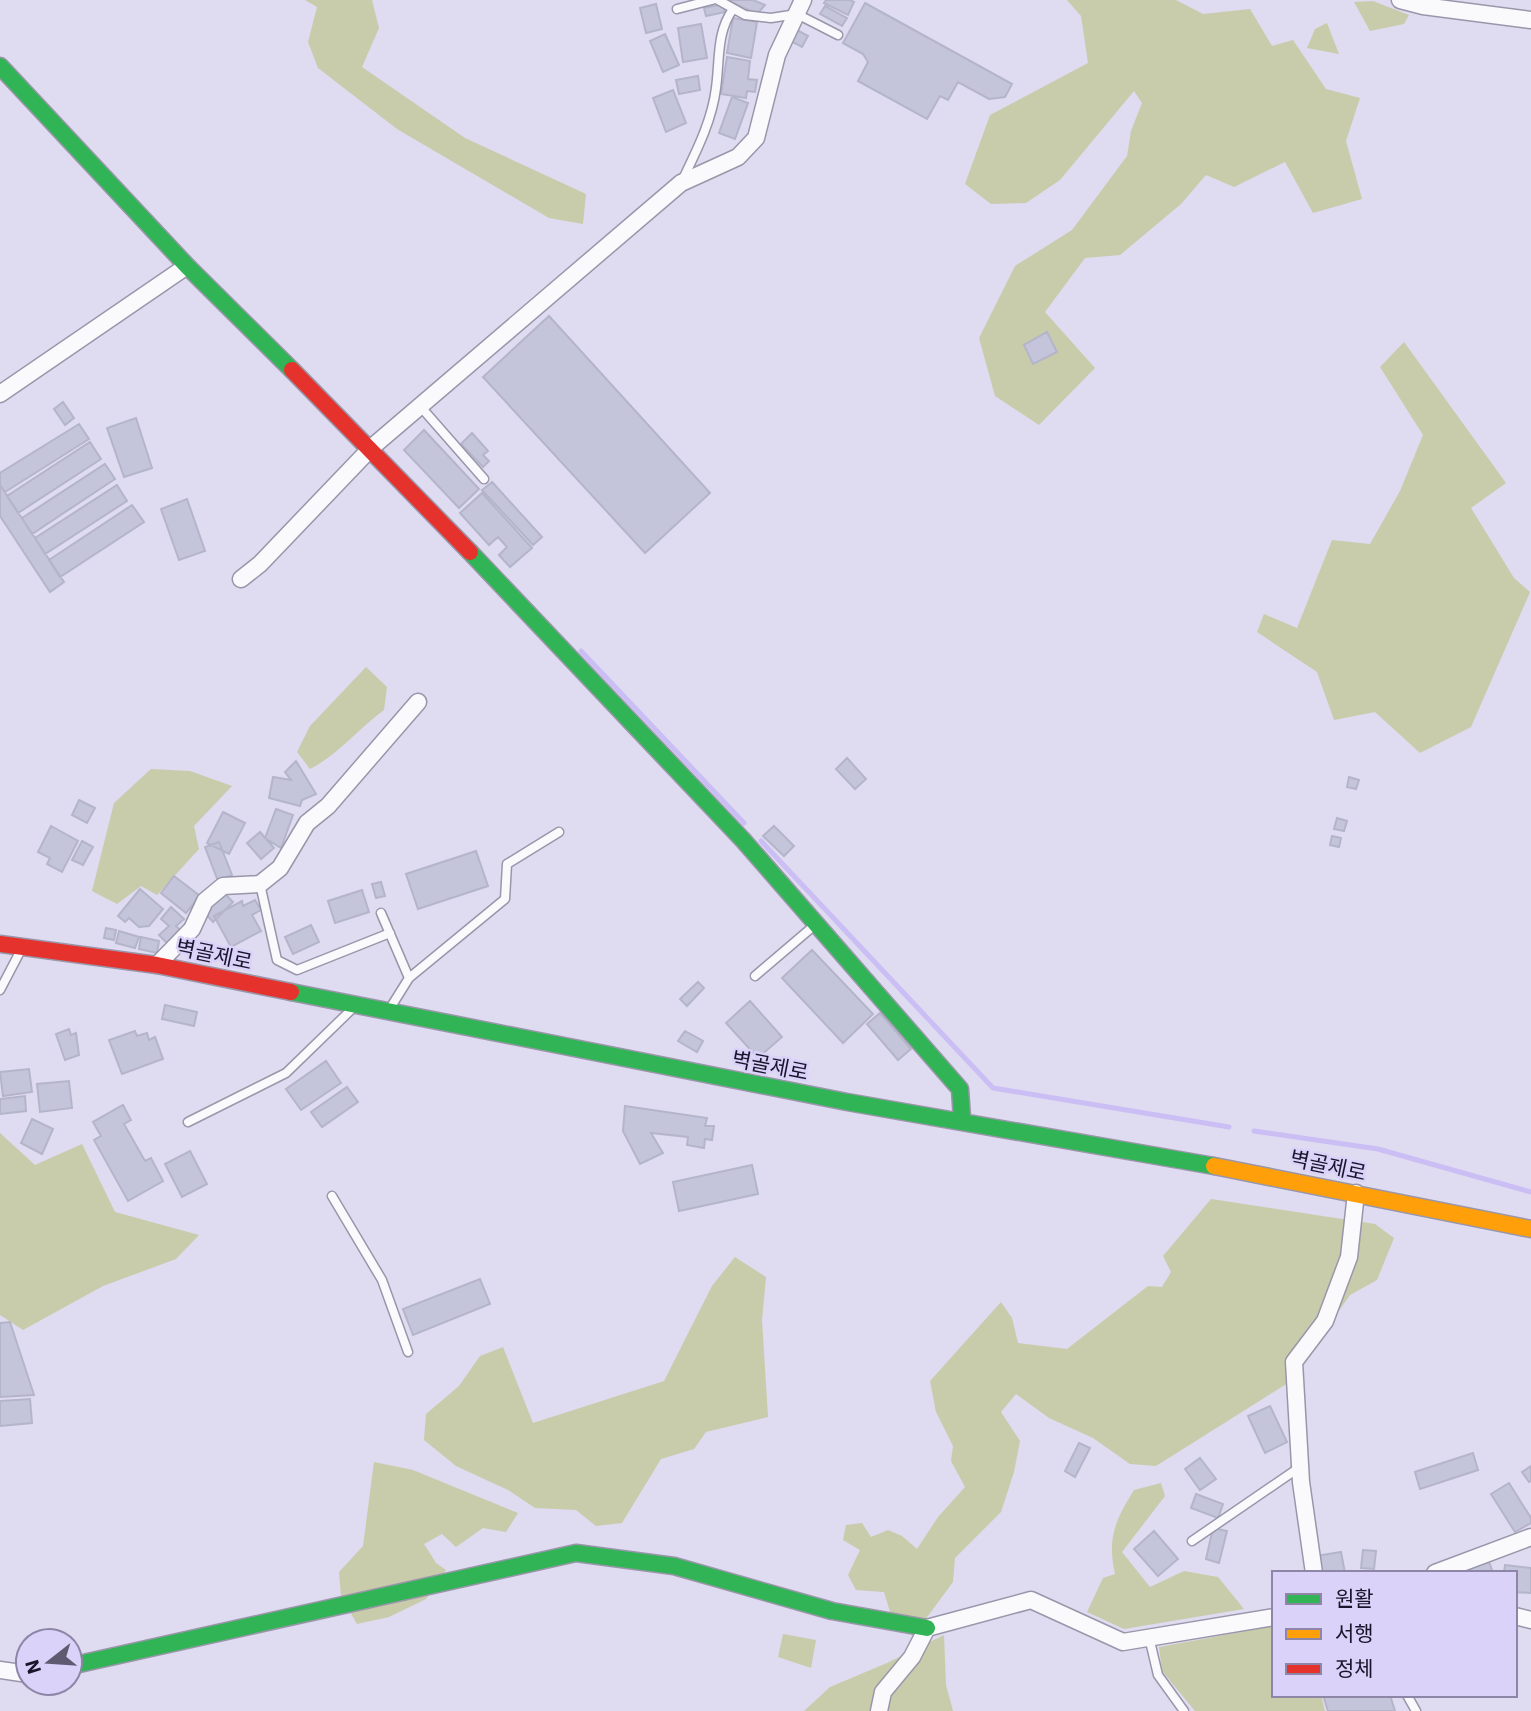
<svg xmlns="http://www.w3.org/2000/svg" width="1531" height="1711" font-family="'IBM Plex Sans','Noto Sans KR',sans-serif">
<rect width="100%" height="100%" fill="#dfdbf0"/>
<path fill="#c8ccaa" d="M305 0H372L379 28 362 67 465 138 586 194 583 224 549 218 397 129 318 68 308 42 317 7Z
M1067 0H1176L1203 14 1250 9 1272 46 1293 40 1326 89 1360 98 1346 141 1362 199 1313 213 1285 162 1234 187 1206 175 1181 204 1120 255 1085 258 1045 312 1095 368 1039 425 995 396 979 338 1015 266 1072 230 1127 156 1131 131 1142 103 1134 91 1060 180 1026 203 991 204 965 184 990 115 1088 63 1081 16Z
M1373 1 1409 15 1404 24 1370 31 1354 2Z
M1327 23 1339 54 1307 48 1315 29Z
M1404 342 1506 483 1471 508 1514 578 1530 592 1471 727 1420 753 1375 712 1334 720 1317 672 1257 632 1264 614 1297 628 1332 540 1370 544 1400 491 1423 435 1380 367Z
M366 667 387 687 384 710C358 729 339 754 310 769L297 752 310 726Z
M151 769 190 771 232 786 194 826 199 849 157 895 141 886 117 904 92 891 114 803Z
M0 1133 35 1165 82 1144 115 1212 199 1235 176 1259 103 1286 23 1330 0 1315Z
M1211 1199 1375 1224 1394 1238 1377 1280 1350 1295 1288 1383 1156 1466 1130 1464 1093 1438 1049 1418 1016 1394 1001 1412 1020 1441 1014 1472 1001 1512 955 1558 953 1582 925 1620 891 1615 884 1592 856 1590 848 1575 860 1550 843 1540 846 1525 862 1523 871 1537 888 1530 902 1536 917 1549 938 1517 965 1487 951 1461 953 1446 936 1412 930 1381 1001 1302 1012 1318 1018 1343 1067 1349 1148 1286 1162 1287 1171 1272 1163 1256Z
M735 1257 766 1277 762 1320 768 1417 706 1432 694 1449 661 1459 622 1523 596 1526 576 1510 535 1508 508 1490 456 1466 424 1440 426 1414 459 1386 480 1356 503 1347 533 1423 664 1381 712 1286Z
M374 1462 413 1470 518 1513 506 1532 483 1528 456 1547 442 1534 424 1544 436 1563 446 1570 426 1599 389 1617 357 1624 341 1596 339 1572 363 1546Z
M1161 1483 1165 1496 1122 1552 1150 1587 1184 1571 1218 1577 1244 1609 1124 1629 1087 1612 1103 1578 1115 1574C1107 1538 1115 1521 1134 1490Z
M1274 1626V1695H1321L1325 1711H1195L1162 1671 1159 1647Z
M783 1634 816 1640 811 1668 778 1657Z
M944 1635 946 1685 953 1711H804L830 1687 887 1663Z"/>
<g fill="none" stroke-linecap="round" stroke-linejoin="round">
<path stroke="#cabef4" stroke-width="5" d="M581 651 744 823
M761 841 993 1088 1229 1127
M1254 1131 1378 1149 1531 1192"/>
</g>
<path fill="#c4c5db" stroke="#b4b5ca" stroke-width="2" d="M727 0H753L765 5 757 14Z
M826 0H850L854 2 848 15 824 3Z
M865 3 1012 84 1005 97 989 99 958 82 948 100 940 96 927 119 858 81 868 62 863 54 843 43Z
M656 4 662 29 646 33 640 8Z
M723 4 725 12 706 16 704 8Z
M825 6 847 18 842 26 820 14Z
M733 18 757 22 751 58 727 53Z
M701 24 707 58 683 62 678 28Z
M795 29 808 36 802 47 789 40Z
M665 34 679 65 663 72 650 41Z
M727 57 750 61 748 79 757 80 755 92 747 91 746 98 721 94Z
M698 76 700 90 679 94 676 80Z
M673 90 686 123 666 132 653 98Z
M732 97 748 103 735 139 719 133Z
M549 316 710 493 645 553 483 377Z
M1047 332 1057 352 1033 364 1024 345Z
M63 402 74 418 65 425 54 409Z
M136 418 152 468 124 477 107 428Z
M79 424 89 439 5 492 0 485V473Z
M424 430 479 489 459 508 404 450Z
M472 433 488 451 483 455 489 461 483 467 461 444Z
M90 442 101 459 18 513 7 496Z
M105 464 115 479 32 534 22 518Z
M492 482 542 537 533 545 482 490Z
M0 485 64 582 50 592 0 516Z
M117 485 127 501 45 554 35 538Z
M482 493 532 548 510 567 499 555 507 547 498 537 489 545 460 513Z
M187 499 205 551 179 560 161 509Z
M132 505 144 522 60 577 49 560Z
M847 758 866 779 855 789 836 769Z
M296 761 316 794 302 800 300 806 269 798 273 777 291 780 285 772Z
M1349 777 1359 780 1356 789 1347 787Z
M79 800 95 808 87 823 72 815Z
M276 809 293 815 281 848 265 838Z
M223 812 245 823 229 854 207 843Z
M1337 818 1347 821 1344 831 1334 829Z
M51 826 78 841 62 872 47 864 50 858 38 852Z
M774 826 794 846 784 856 763 836Z
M260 832 274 848 261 859 247 843Z
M1332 836 1341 838 1339 847 1330 845Z
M82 841 93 847 83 865 72 860Z
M219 842 232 875 218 881 205 847Z
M476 851 488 886 418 909 406 874Z
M174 876 200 896 186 913 161 893Z
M381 882 385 896 376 898 372 884Z
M140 889 163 909 149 926 139 927 129 918 125 922 118 916Z
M362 890 369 912 335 923 328 901Z
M223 892 233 902 213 922 204 912Z
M255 900 261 910 252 915 261 931 231 947 214 916 242 901 243 906Z
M171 907 184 919 176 926 182 932 169 945 159 935 169 926 161 919Z
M311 925 319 942 293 954 285 937Z
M106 928 116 930 114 940 104 938Z
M119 931 139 937 135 948 116 943Z
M141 937 159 941 157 953 139 949Z
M812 950 873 1014 843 1043 782 978Z
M698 982 704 988 687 1006 680 999Z
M750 1001 782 1037 758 1058 726 1023Z
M165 1005 197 1012 194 1026 162 1019Z
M880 1013 911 1049 898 1060 867 1024Z
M69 1029 71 1035 76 1033 79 1055 65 1060 56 1034Z
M135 1031 137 1036 147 1033 149 1040 155 1037 163 1059 122 1074 109 1040Z
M685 1031 703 1041 697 1052 678 1041Z
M326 1061 341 1083 301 1110 286 1089Z
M29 1069 32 1092 3 1096 0 1072Z
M69 1081 72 1108 40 1112 37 1084Z
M347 1087 358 1102 322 1127 311 1112Z
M25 1096 26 1111 0 1114V1099Z
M123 1105 131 1120 124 1124 145 1161 151 1158 163 1181 128 1201 94 1140 101 1136 93 1122Z
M625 1106 707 1118 705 1126H714L712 1140 705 1139 704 1148 687 1145 688 1137 651 1133 663 1153 640 1164 623 1131Z
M32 1119 53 1129 42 1154 21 1143Z
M190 1151 207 1184 182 1197 165 1164Z
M752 1165 758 1194 679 1211 673 1182Z
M480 1279 490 1304 413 1335 403 1309Z
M10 1322 34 1395 0 1397V1323Z
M30 1399 32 1423 0 1426V1401Z
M1270 1406 1287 1442 1265 1453 1248 1416Z
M1079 1443 1090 1448 1075 1477 1065 1471Z
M1473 1453 1478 1470 1420 1489 1415 1472Z
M1200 1458 1216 1479 1200 1490 1185 1469Z
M1531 1466V1481L1529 1482 1522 1472Z
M1509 1483 1531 1518V1523L1515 1532 1491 1494Z
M1196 1494 1223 1504 1218 1518 1191 1508Z
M1213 1528 1227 1531 1219 1563 1206 1559Z
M1154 1531 1178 1559 1158 1576 1134 1549Z
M1363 1550 1376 1551 1374 1569 1361 1568Z
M1341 1552 1345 1573H1319L1316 1556Z
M1488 1559 1493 1573H1461L1460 1569Z
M1505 1565 1531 1568V1593L1515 1592V1573H1504Z
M1323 1695H1390L1395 1711H1328Z"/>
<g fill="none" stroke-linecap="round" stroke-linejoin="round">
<g stroke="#9a96aa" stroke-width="11">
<path id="lane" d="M718 0 745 15 771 18 797 14 838 35
M677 9 712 0
M682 181C696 152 712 121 716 88 720 60 716 33 733 9
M420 406 484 479
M260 884 277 960 297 970 390 933
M381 913 409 978 389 1010
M755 976 816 924
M409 978 505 899 507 864 559 832
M0 990 22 948
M188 1122 286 1073 353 1008
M332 1196 382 1280 408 1352
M1192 1541 1300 1467
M1149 1637 1158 1675 1184 1711
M1407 1695 1416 1711"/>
</g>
<g stroke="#9a96aa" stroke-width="19">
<path id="street" d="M1400 0 1423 6 1531 20
M0 394 187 266
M241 579 260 564 371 448 681 183 738 157 756 138 777 55 803 0
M157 965 192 929 205 901 223 886 260 884 280 868 307 823 328 806 418 702
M1314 1573 1301 1482 1294 1362 1325 1321 1349 1257 1356 1193
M1435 1573 1531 1537
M1515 1616 1531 1620
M0 1670 28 1674
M879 1711 883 1692 912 1657 927 1628 1031 1600 1123 1642 1274 1617"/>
</g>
<g stroke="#9a96aa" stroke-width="19">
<path id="fast" d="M0 66 187 266 292 370
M470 552 743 840 960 1089 962 1119
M291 992 847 1102 1214 1166
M70 1666 576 1553 674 1566 832 1611 927 1628"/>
</g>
<g stroke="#9a96aa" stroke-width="19">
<path id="slow" d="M1214 1166 1531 1229"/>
</g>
<g stroke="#9a96aa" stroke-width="19">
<path id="jam" d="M292 370 470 552
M0 944 157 965 291 992"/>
</g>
<use href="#lane" stroke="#fafafd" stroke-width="8"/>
<use href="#street" stroke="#fafafd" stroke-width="16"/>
<use href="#fast" stroke="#30b455" stroke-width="16"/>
<use href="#slow" stroke="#ff9f0a" stroke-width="16"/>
<use href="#jam" stroke="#e5322d" stroke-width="16"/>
</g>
<g text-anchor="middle" stroke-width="5" stroke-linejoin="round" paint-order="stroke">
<g font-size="21" fill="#1b152c" stroke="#dad2f9">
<text transform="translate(214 955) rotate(12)" y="7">벽골제로</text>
<text transform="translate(770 1066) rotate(11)" y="7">벽골제로</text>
<text transform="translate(1328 1166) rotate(12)" y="7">벽골제로</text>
</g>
</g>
<rect x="1272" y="1571" width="245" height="126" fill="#dad2f9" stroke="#8e86a7" stroke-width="2"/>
<rect x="1286" y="1594" width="35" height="10" fill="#30b455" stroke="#8e86a7" stroke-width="2"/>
<text x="1335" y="1606" font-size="21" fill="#1b152c">원활</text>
<rect x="1286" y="1629" width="35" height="10" fill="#ff9f0a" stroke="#8e86a7" stroke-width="2"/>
<text x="1335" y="1641" font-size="21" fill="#1b152c">서행</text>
<rect x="1286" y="1664" width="35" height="10" fill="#e5322d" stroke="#8e86a7" stroke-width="2"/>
<text x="1335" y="1676" font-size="21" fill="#1b152c">정체</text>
<g transform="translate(49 1662) rotate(253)"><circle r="33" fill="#dad2f9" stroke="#8e86a7" stroke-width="2"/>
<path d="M0-5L12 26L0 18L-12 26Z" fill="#605a71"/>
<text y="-10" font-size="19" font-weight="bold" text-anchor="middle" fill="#1b152c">N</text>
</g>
</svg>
